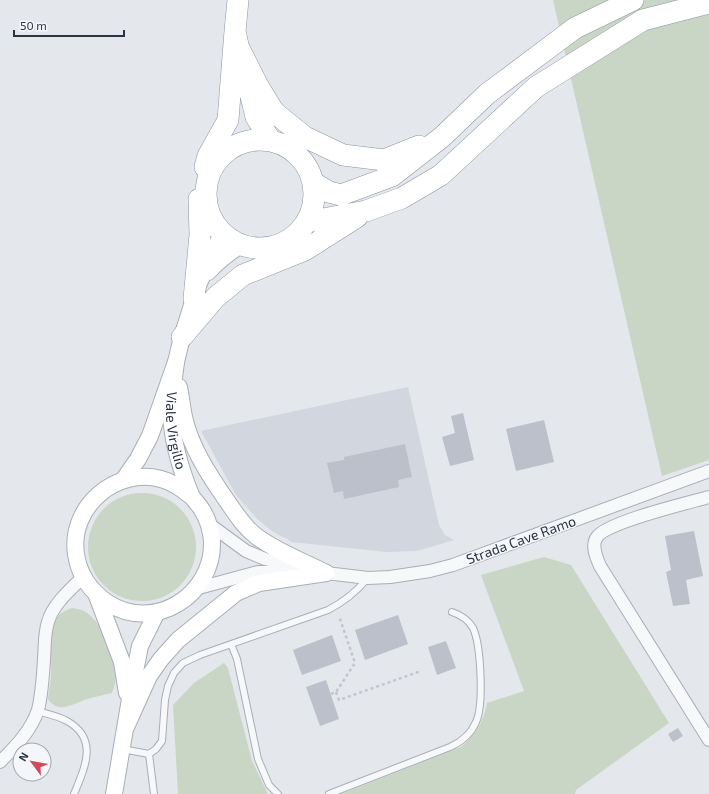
<svg xmlns="http://www.w3.org/2000/svg" width="709" height="794" font-family="'Exo 2',sans-serif">
<rect width="100%" height="100%" fill="#e4e7ec"/>
<path fill="#d2d6de" d="M408 387 439 525 445 535 454 540 417 551 386 552 292 542 272 531 257 519 236 495 201 431Z"/>
<path fill="#c9d6c5" d="M553 0H709V460L662 476Z
M88 547a54 54 0 1 1 108 0a54 54 0 1 1-108 0Z
M544 557 571 565 669 723 576 790 575 794H341L461 747C475 735 484 722 487 703L524 691 481 575Z
M72 608C77 609 82 609 87 613 104 624 118 664 115 684 114 687 113 690 112 693 103 695 93 697 84 700 71 705 58 714 48 699 49 691 50 684 51 677 52 659 47 631 58 616 62 612 67 610 72 608Z
M224 663 228 668 252 761 268 794H178L173 705 194 683Z"/>
<path fill="#bbc0ca" d="M463 413 474 460 450 466 442 437 455 433 451 416Z
M544 420 554 462 516 471 506 429Z
M405 444 412 477 398 480 399 487 344 499 343 491 334 493 327 463 344 460V457Z
M694 531 703 576 686 580 690 604 673 606 666 572 671 570 665 536Z
M398 615 408 644 365 660 355 630Z
M332 635 341 661 302 675 293 650Z
M446 641 456 668 437 675 428 647Z
M326 680 339 719 320 726 306 687Z
M678 728 683 736 673 742 668 734Z"/>
<g fill="none" stroke-linecap="round" stroke-linejoin="round">
<g stroke="#a9aeb7" stroke-width="8">
<path id="lane" d="M231 644 237 659 258 759 269 785 278 794
M37 711C47 714 58 716 67 721 99 739 85 767 74 794
M122 749 149 754 156 749 162 741 165 700 168 686 174 673 183 663 200 655 328 610C344 602 356 592 368 578
M149 754 154 794
M329 794 450 747C461 742 471 734 476 722 484 705 481 645 473 628 468 619 461 615 452 612"/>
</g>
<g stroke="#a9aeb7" stroke-width="14">
<path id="street" d="M709 497C688 503 607 522 597 537 591 545 596 557 600 566L709 740
M209 524 246 551 265 559 326 573 368 578 390 577 430 571 453 565 709 471
M195 589 258 572H298
M0 762C15 747 31 731 38 710 42 694 43 676 44 659 45 647 44 634 48 622 53 604 70 590 83 577"/>
</g>
<g stroke="#a9aeb7" stroke-width="18">
<g id="secondary">
<path d="M208 272C218 261 228 253 241 245"/>
<path id="s1" d="M176 362C174 379 171 396 171 413 172 441 181 470 191 495 194 501 199 504 202 510 208 519 211 531 212 541 214 595 154 633 108 603 90 591 79 575 76 554 69 507 116 467 161 479 173 482 182 489 192 497"/>
<path d="M179 387C181 397 182 407 184 417 191 448 209 475 227 501 236 514 244 527 256 536 277 552 303 561 326 573"/>
<path d="M124 479 138 459 150 436 176 362 182 337 199 283 222 233"/>
<path d="M97 596 122 662 127 693"/>
<path d="M126 727 149 676 161 659 178 640 236 593 259 583 326 573"/>
<path d="M114 794 132 687 140 646 157 612"/>
</g>
</g>
<g stroke="#8b94a3" stroke-width="22">
<path id="highway" d="M238 45 235 31 238 0
M238 46 258 86 274 112 305 137 343 155 384 160 419 146
M247 79 256 117 271 141
M206 194a54 54 0 1 1 108 0a54 54 0 1 1-108 0Z
M205 167 208 156 228 120 235 31
M314 183 329 192 341 195 392 176 442 137 487 94 575 28 633 0
M307 222 366 211 402 198 441 175 536 87 643 20 709 3
M194 299 200 235 199 199
M182 337 216 297 243 275 305 250 357 217"/>
</g>
<path stroke="#c2c5cb" stroke-width="2.5" stroke-dasharray="3 3" stroke-linecap="butt" d="M336 692 339 700 421 671
M331 694 336 692 355 663 339 616"/>
<use href="#lane" stroke="#f7f8fa" stroke-width="6"/>
<use href="#street" stroke="#f7f8fa" stroke-width="12"/>
<use href="#secondary" stroke="#fff" stroke-width="16"/>
<use href="#highway" stroke="#fff" stroke-width="21"/>
</g>
<g text-anchor="middle" stroke-width="3" stroke-linejoin="round" paint-order="stroke">
<g font-size="14" fill="#2b3445" stroke="#f4f6f9">
<text dy="5" stroke="none"><textPath href="#s1" startOffset="69">Viale Virgilio</textPath></text>
<text transform="translate(521 540) rotate(-20)" y="5">Strada Cave Ramo</text>
</g>
</g>
<g transform="translate(32 762) rotate(302)"><circle r="19" fill="#f4f6f9" stroke="#a4a8b1"/>
<path d="M0-3L7 15L0 10L-7 15Z" fill="#d1495b"/>
<text y="-6" font-size="11" font-weight="bold" text-anchor="middle" fill="#2b3445">N</text>
</g>
<path d="M14 30v6h110v-6" fill="none" stroke="#2b3445" stroke-width="2"/>
<text x="20" y="30" font-size="12" fill="#2b3445" stroke="#f4f6f9" stroke-width="3" paint-order="stroke">50 m</text>
</svg>
